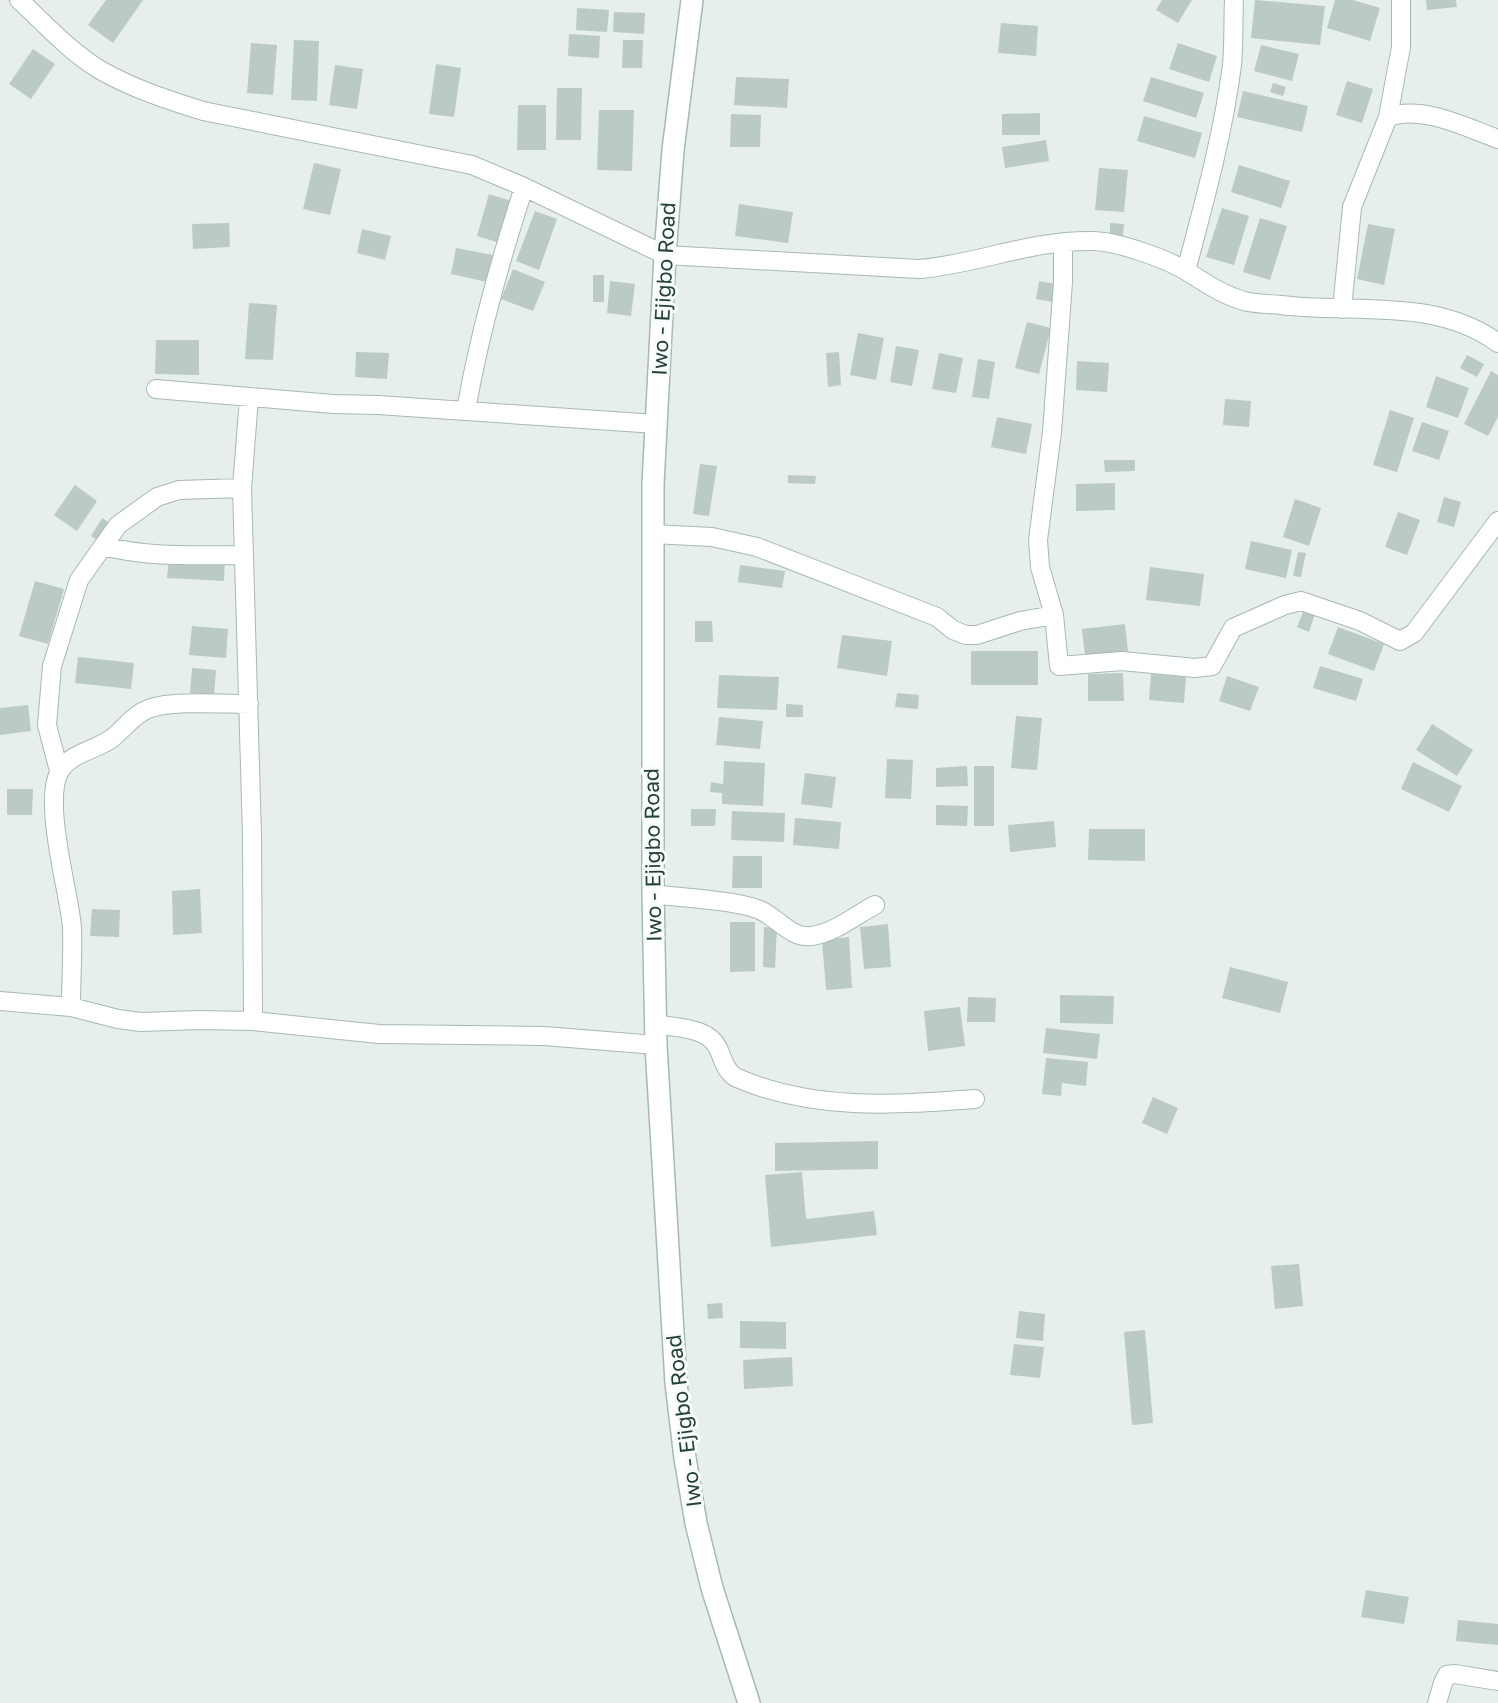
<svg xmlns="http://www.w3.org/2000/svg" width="1498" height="1703" font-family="'Golos Text',sans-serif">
<rect width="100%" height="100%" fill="#e6efeb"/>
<path fill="#bbcac4" d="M106 0H143L113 43 88 25Z
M1162 0H1192L1178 23 1156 10Z
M1255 0 1325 6 1320 45 1251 38Z
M1335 0H1353L1380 8 1370 41 1327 28Z
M1426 0H1456L1457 7 1427 10Z
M577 8 609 10 607 32 576 30Z
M614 12 645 13 644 34 613 32Z
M1001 23 1038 26 1036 56 998 53Z
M569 34 600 36 599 58 568 56Z
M294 40 319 41 317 101 291 100Z
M623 40H643L642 68H622Z
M251 43 277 45 273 95 247 93Z
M1178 43 1217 56 1209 82 1169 69Z
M1261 45 1299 54 1292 81 1254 71Z
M33 49 55 64 31 99 9 84Z
M436 64 461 68 454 117 429 114Z
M335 65 363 69 357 109 329 105Z
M736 77 789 79 787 108 734 105Z
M1151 77 1204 93 1196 118 1143 101Z
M1347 81 1373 89 1362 123 1336 115Z
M1273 83 1286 87 1283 96 1270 92Z
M557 88H582L581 140H556Z
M1243 91 1308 106 1302 132 1237 117Z
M518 105H546V150H517Z
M599 110H634L632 171 597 170Z
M1040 113V135H1002V114Z
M731 114 761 115 760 147H730Z
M1144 116 1202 133 1195 158 1137 141Z
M1046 140 1049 161 1005 168 1002 147Z
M314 163 341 169 330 215 303 209Z
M1239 165 1290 181 1281 208 1231 192Z
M1099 168 1128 170 1124 212 1095 210Z
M489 194 512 201 500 243 477 236Z
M739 204 793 212 788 243 735 236Z
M1222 208 1249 216 1234 265 1206 257Z
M535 211 557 219 539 270 516 261Z
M1260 218 1287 226 1270 280 1243 272Z
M229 223 230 247 193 249 192 224Z
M1110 223 1124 224 1123 237H1110Z
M1368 224 1395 229 1384 285 1357 279Z
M362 229 391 236 385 260 357 253Z
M456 248 493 255 487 282 451 274Z
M513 269 545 282 533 311 501 299Z
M593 275H604V302H593Z
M610 281 635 284 631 316 607 313Z
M1039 281 1056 284 1053 302 1036 299Z
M249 303 277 305 273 360 245 359Z
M1027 322 1051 328 1039 374 1015 368Z
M858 333 884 338 876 380 850 375Z
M156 340H199V375L155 374Z
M896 346 919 350 912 386 890 382Z
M356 352 389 353 387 379 355 377Z
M839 352 841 385 828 387 826 353Z
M939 353 963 358 956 393 932 389Z
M1467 355 1484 364 1477 377 1460 368Z
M978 359 995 362 989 399 972 397Z
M1077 361 1109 363 1107 392 1076 390Z
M1491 371 1498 375V417L1488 436 1464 424Z
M1436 376 1469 388 1458 418 1426 407Z
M1225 399 1251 401 1249 427 1223 425Z
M1390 410 1414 418 1397 472 1373 465Z
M997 417 1032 424 1026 454 991 447Z
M1422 422 1449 431 1439 460 1412 451Z
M1104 460H1135V471L1105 472Z
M700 464 717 466 709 516 693 514Z
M788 475 816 476 815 484 788 483Z
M1115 483V510L1076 511V484Z
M75 485 97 501 77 531 54 515Z
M1444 497 1461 502 1454 527 1437 522Z
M1295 499 1321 508 1309 546 1283 537Z
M1398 512 1420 520 1407 555 1385 547Z
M102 518 113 525 102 543 91 536Z
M1251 541 1292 550 1286 578 1245 569Z
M1298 552 1306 553 1301 577 1293 576Z
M169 557 225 561 224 581 167 578Z
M740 565 785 571 782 588 738 582Z
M1150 567 1204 574 1200 606 1146 600Z
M35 581 64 589 48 644 19 636Z
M1304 610 1315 614 1309 632 1297 627Z
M695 621H712L713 642H695Z
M1125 624 1128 651 1085 656 1082 629Z
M192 626 228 629 226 658 189 655Z
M1338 627 1384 644 1374 671 1328 654Z
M842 635 892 641 887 676 837 668Z
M971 651H1038V685H971Z
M78 657 134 663 131 689 75 683Z
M1320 666 1363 679 1356 701 1313 688Z
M192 668 216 670 214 695 190 693Z
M1123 673 1124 701H1088V674Z
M1151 674 1186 677 1184 703 1149 700Z
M719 675 779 677 777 710 717 708Z
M1227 676 1259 687 1250 711 1219 701Z
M897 693 919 695 918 709 895 707Z
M786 704 803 705V717H786Z
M28 705 31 731 0 735V708Z
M1016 716 1042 718 1037 770 1011 768Z
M719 717 763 721 760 749 716 745Z
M1432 724 1473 750 1457 776 1416 750Z
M887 759 913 760 911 799 885 798Z
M724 761 765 763 763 806 722 804V793L710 792 711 782 723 784Z
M1413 762 1462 786 1449 812 1401 789Z
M967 766 968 786 936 787V768Z
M974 766H994V826H974Z
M805 773 836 777 832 808 801 804Z
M7 789H33L32 815H7Z
M936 805 968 806 967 826 936 825Z
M691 809H716L715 826H691Z
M732 811 785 813 784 842 731 840Z
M795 818 841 822 839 849 793 845Z
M1054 821 1056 847 1010 852 1008 825Z
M1089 829H1145V861L1088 860Z
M733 856H762V888H732Z
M200 889 202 933 173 935 172 891Z
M92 909 120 910 119 937 90 936Z
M730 922H755V971L730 972Z
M888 924 891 967 864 969 860 927Z
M764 927 777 928 775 968 763 967Z
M849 937 852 988 826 990 822 940Z
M1230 967 1288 982 1280 1013 1222 998Z
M1060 995 1114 996 1113 1024 1060 1023Z
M968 997 996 998 995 1022H967Z
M960 1007 965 1046 928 1051 924 1011Z
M1046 1028 1100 1034 1097 1059 1043 1053Z
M1046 1058 1088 1062 1086 1086 1062 1083 1061 1096 1042 1094Z
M1153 1097 1178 1108 1167 1134 1142 1123Z
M878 1141V1169L775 1171V1143Z
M802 1172 806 1219 874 1211 877 1235 771 1247 765 1175Z
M1299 1264 1303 1306 1275 1309 1271 1266Z
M722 1303 723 1318 708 1319 707 1304Z
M1019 1311 1045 1314 1043 1341 1016 1338Z
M740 1321 786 1322V1349L740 1348Z
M1145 1330 1153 1423 1132 1425 1124 1332Z
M1014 1344 1044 1347 1040 1378 1010 1375Z
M792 1357 793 1386 744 1389 743 1360Z
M1366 1590 1409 1597 1404 1624 1361 1617Z
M1458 1620 1498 1624V1645L1456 1641Z"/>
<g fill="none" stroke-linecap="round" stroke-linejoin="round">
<g stroke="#a8b8b2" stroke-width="20">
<path id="street" d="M19 0C45 24 71 53 102 71 134 89 168 100 203 111L472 165 524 187 665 255 919 269C979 264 1030 240 1092 241 1117 241 1167 259 1188 272 1207 284 1223 295 1244 301 1256 304 1269 304 1281 305 1355 314 1435 297 1498 343
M1388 117C1423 105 1465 127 1498 139
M1063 243V282L1052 432 1038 540 1040 567 1054 615 1059 666 1122 661 1195 668 1212 666 1233 628 1285 605 1301 601 1360 621 1400 641 1414 633 1498 521
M1186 271C1204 203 1223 135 1232 65 1234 44 1233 21 1234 0
M1342 309 1352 207 1388 117 1401 47V0
M156 389 333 404 378 405 656 424
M249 398 242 488 252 836 253 1021
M466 411C479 334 500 261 524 187
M652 534 712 537 757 547 937 617 953 630 966 635H977L1020 621 1054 615
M104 546C149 558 196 555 242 555
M59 771 47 725 52 666 79 580 118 525 157 497 179 490 242 488
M653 894C681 898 735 900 760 910 778 918 791 939 812 936 834 933 856 915 875 905
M0 1001 71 1007 118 1019 141 1022 199 1020 253 1021 379 1034 544 1036 656 1045
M71 1007C71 980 73 953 72 927 69 891 41 798 61 769 72 753 95 750 111 739 123 730 133 715 148 709 170 700 223 704 249 704
M656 1024C676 1028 708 1027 718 1048 723 1059 725 1070 735 1077 811 1111 894 1105 975 1099
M1437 1703 1443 1683 1447 1675 1455 1674 1498 1681"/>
</g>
<g stroke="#a4bbb3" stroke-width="24">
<path id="secondary" d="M692 0 673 150 665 255 653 484V894L656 1045 676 1383 685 1458 696 1523 712 1588 749 1703"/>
</g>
<use href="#street" stroke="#fff" stroke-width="18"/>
<use href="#secondary" stroke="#fff" stroke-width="21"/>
</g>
<g text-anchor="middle" stroke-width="6" stroke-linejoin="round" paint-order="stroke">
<g font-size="21" fill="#24423a" stroke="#f7fbf9">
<text transform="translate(664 289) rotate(-87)" y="7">Iwo - Ejigbo Road</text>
<text transform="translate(653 855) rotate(-91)" y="7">Iwo - Ejigbo Road</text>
<text transform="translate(684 1421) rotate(-97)" y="7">Iwo - Ejigbo Road</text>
</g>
</g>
</svg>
